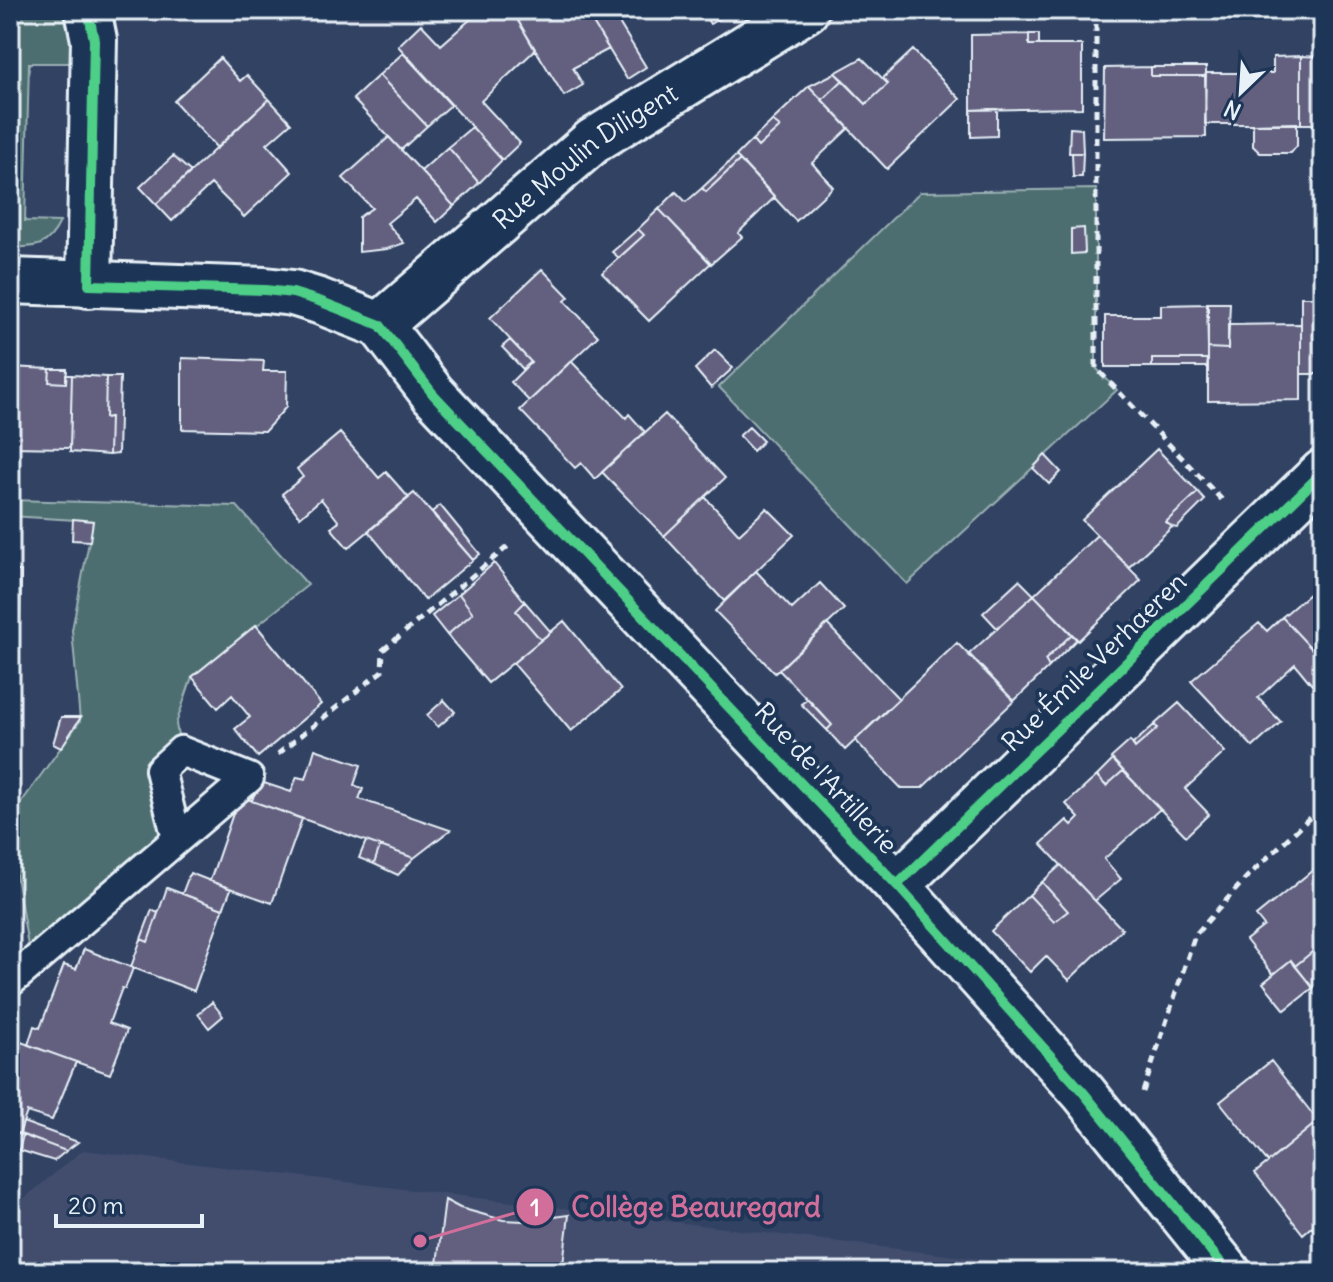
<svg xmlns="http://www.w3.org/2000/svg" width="1333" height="1282" font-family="Delius,sans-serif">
<rect width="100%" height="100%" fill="#324263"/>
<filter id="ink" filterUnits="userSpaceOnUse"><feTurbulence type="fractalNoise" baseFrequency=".0125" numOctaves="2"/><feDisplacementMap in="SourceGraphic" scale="16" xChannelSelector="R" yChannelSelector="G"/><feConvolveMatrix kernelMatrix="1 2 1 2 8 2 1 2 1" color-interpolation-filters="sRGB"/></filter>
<g filter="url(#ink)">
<path fill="#434e6e" d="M83 1150 1086 1272H10V1210Z"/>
<path fill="#4d6e6f" stroke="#9ab0b4" stroke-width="2" d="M10 10 20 16 27 10H65L69 19 77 63H29L25 221 60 222C48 247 36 248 10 247Z
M1096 189V368L1117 390 907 584 719 387 920 192Z
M10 500 237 506 308 585 192 677 176 724 181 751 160 770 177 839 31 963 10 841V818L80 721 72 630 93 521 10 516Z"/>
<path fill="#625f7f" stroke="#e8f1f8" stroke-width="2" d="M252 10H273L262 20Z
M481 10H512L535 50 481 101 520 143 502 160 398 46 421 24 441 45Z
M536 10H585L609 49 573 68 583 85 564 96 518 21Z
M585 10H637L618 21 646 67 627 79Z
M701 10H729L730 12 710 24Z
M1029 34H1039V45H1029Z
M1029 34V45H1082V108L971 110V35Z
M913 50 960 99 887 169 822 100 843 80 866 104 888 84 883 78Z
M403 53 451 105 427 126 379 75Z
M1301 56V124H1205L1206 73H1273V57Z
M1301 56 1323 57V124H1301Z
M220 58 240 81 247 75 269 99 217 148 174 101Z
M862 58 888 84 866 104 835 73Z
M1151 67H1206V73L1205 76H1151Z
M1151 67V76H1205L1206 137 1104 138 1105 68Z
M835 73 843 80 822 100 809 86Z
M379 75 427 126 401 150 353 99Z
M809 86 849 128 812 163 833 187 796 221 736 156 752 140 758 147 780 127 772 121Z
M269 99 291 123 267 144 292 172 244 217 211 184 172 221 156 204Z
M997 109V136L971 137V110Z
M772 121 780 127 758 147 752 140Z
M1297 123V146L1291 153H1260L1253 146V124Z
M472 127 502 160 479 183 448 147Z
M1070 128 1082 129 1083 153H1069Z
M389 137 454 206 437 222 416 199 387 223 404 243 387 249 359 252V217L372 208 343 178Z
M448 147 479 183 454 206 421 171Z
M1072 153H1083L1082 177H1073Z
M173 156 191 172 156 204 140 187Z
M736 156 740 160 706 192 702 188Z
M740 160 775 197 738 233 742 237 711 264 659 209 676 192 686 202 702 188 706 192Z
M659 209 711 263 649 321 602 273 644 235 638 229Z
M1084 228 1085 253 1071 254V229Z
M638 229 644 235 619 258 612 252Z
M542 269 569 297 565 301 598 336 529 401 511 382 531 362 490 318Z
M1301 297H1323V374H1301Z
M1207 303H1230L1228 349 1208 348Z
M1208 304V359H1152V367H1105V316H1161V305Z
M1301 324V400L1208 401V348L1228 349V325Z
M510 340 531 362 523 369 502 347Z
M715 350 733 368 711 388 695 369Z
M182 358 264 361 263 371H287L286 407 265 431 182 429Z
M1152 359H1208L1207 367H1152Z
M571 361 626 418 629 414 645 432 595 479 581 463 575 468 520 410Z
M10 367 50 369 49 382 66 383V375H72L70 448 10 447Z
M50 369H67L66 383 49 382Z
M72 375 106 377 105 418 110 417 109 455 70 452Z
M106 377H120L118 454 109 455 110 417 105 418Z
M665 414 725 478 664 536 602 472Z
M749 427 763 441 753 451 739 436Z
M340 433 379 478 386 472 409 498 348 548 331 528 339 522 321 499 300 517 282 494 303 477 297 469Z
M1157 449 1198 492 1166 522 1172 527 1129 567 1082 520Z
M1045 455 1061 472 1049 484 1033 468Z
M1198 492 1205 500 1177 528 1172 527 1166 522Z
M414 493 473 560 425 600 368 531Z
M705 497 739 534 767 508 794 535 724 601 664 536Z
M440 505 480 554 473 560 432 512Z
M73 519 93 521 90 541 72 540Z
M1097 535 1141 580 1078 641 1034 595Z
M494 563 525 602 516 611 541 640 488 683 447 635 473 613 459 594Z
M10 571H21L20 623H10Z
M756 571 792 609 820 583 844 609 775 673 715 611Z
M1019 580 1034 595 997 628 983 613Z
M1323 582V661L1282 617Z
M459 594 473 613 447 635 432 616Z
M1034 595 1072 634 1045 660 1049 667 1014 701 969 654Z
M525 602 551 632 541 640 516 611Z
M1282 617 1323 661V675L1312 685 1295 664 1258 698 1281 722 1253 747 1191 681 1259 623 1267 631Z
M564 621 621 690 571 731 513 663Z
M827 624 899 699 845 750 827 730 832 725 779 670Z
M256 625 321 704 258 757 235 729 250 717 232 695 218 708 192 677Z
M1072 634 1077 639 1049 667 1045 660Z
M957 643 1014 701 922 788H901L855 740Z
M808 699 832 725 827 730 801 704Z
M444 700 455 712 438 727 427 715Z
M1179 703 1225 752 1185 789 1209 814 1186 836 1111 758 1130 741 1135 748 1158 728 1154 725Z
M61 717H81L61 748 53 744Z
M1154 725 1158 728 1135 748 1133 744Z
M315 749 361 765 354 785 363 789 359 799 450 830 414 858 252 801 258 781 291 792 297 777 306 779Z
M1113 760 1123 771 1106 786 1097 776Z
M1123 771 1160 809 1104 859 1121 879 1095 901 1041 844 1067 820 1072 825 1079 818 1066 804 1097 776 1106 786Z
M239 796 302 819 272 903 210 881Z
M366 841 380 846 374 864 359 858Z
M380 846 414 858 398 875 374 864Z
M1061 865 1122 929 1069 980 1046 956 1030 972 991 931 1029 895 1054 922 1068 911 1042 882Z
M1318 866 1323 873V943L1295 966 1291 960 1273 974 1246 940 1264 926 1256 916Z
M190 873 231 889 223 909 182 894Z
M1042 882 1068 911 1054 922 1029 895Z
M167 888 223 909 194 991 131 967 141 939 148 942Z
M152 910 158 913 148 942 141 939Z
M1323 943V981L1313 988 1295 966Z
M84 949 133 968 125 989 122 988 109 1023 127 1030 110 1074 28 1045 34 1026 40 1028 64 965 76 969Z
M1291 960 1313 988 1285 1010 1263 983Z
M212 1002 223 1016 209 1028 198 1014Z
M10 1038 76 1062 52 1120 27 1112 19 1134 10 1131Z
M1271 1061 1318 1121 1268 1162 1220 1102Z
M23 1122 78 1142 66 1151 19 1134Z
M1317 1122 1323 1130V1217L1303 1234 1255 1173Z
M23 1135 66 1151 54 1161 19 1150Z
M445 1200 460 1208 503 1220 524 1221 569 1215 562 1272H436Z
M1323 1217V1241L1312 1227Z"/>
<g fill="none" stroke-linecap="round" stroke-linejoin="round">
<g stroke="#e8f1f8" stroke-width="34">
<path id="lane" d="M10 982 249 778 181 751 160 770 177 839"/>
</g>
<g stroke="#e8f1f8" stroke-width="50">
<g id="street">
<path d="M88 10 94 40 89 285"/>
<path d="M10 281 265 290 293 293 319 301 380 325"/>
<path d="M380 325 433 394 897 885 1083 1092 1228 1272"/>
<path id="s1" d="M380 325 593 141 806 10"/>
<path d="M897 885 1323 472"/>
</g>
</g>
<path stroke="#e8f1f8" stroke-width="5" stroke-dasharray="8 6" stroke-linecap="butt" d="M1096 10V368L1225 503
M278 754 382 671 383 650 512 543
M1143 1092 1195 935 1247 877 1323 805"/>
<use href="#lane" stroke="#1d3557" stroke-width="28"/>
<use href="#street" stroke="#1d3557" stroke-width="44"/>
<g stroke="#1d3557" stroke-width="15">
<path id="cycleway" d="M88 10 94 40 89 285 265 290 293 293 319 301 380 325 433 394 897 885 1083 1092 1228 1272
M897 885 1323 472"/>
</g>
<use href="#cycleway" stroke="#4dcf88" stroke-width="10"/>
</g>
</g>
<g text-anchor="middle" stroke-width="8" stroke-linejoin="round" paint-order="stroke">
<g font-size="26" fill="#e8f1f8" stroke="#1d3557">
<text dy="9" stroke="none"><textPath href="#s1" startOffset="266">Rue Moulin Diligent</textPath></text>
<text transform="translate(1094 662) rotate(-44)" y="9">Rue Émile Verhaeren</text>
<text transform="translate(826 778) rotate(47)" y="9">Rue de l'Artillerie</text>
</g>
</g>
<path fill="none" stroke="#d16f9a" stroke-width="3" d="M420 1241L535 1207"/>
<g fill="#d16f9a" stroke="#1d3557" stroke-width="3">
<circle cx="420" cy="1241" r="8"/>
<circle cx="535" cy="1207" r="20"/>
</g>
<g font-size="24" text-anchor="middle" font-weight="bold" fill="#fff">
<text x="535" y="1216">1</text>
</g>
<g font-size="28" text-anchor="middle" font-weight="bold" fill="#d16f9a" stroke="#1d3557" stroke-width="8" stroke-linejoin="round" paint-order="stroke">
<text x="696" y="1217">Collège Beauregard</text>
</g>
<rect width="1333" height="1282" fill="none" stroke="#1d3557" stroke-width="40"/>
<rect x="20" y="20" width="1293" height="1242" fill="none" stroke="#e8f1f8" stroke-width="3" filter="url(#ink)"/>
<g transform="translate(1241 92) rotate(205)" stroke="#1d3557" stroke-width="6" paint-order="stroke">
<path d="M0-6L14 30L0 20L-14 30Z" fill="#e8f1f8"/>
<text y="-12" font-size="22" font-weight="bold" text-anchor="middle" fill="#e8f1f8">N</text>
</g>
<path d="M56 1214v12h146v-12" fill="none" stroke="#e8f1f8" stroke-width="4"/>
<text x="68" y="1214" font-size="24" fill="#e8f1f8" stroke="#1d3557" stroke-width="6" paint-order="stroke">20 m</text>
</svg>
